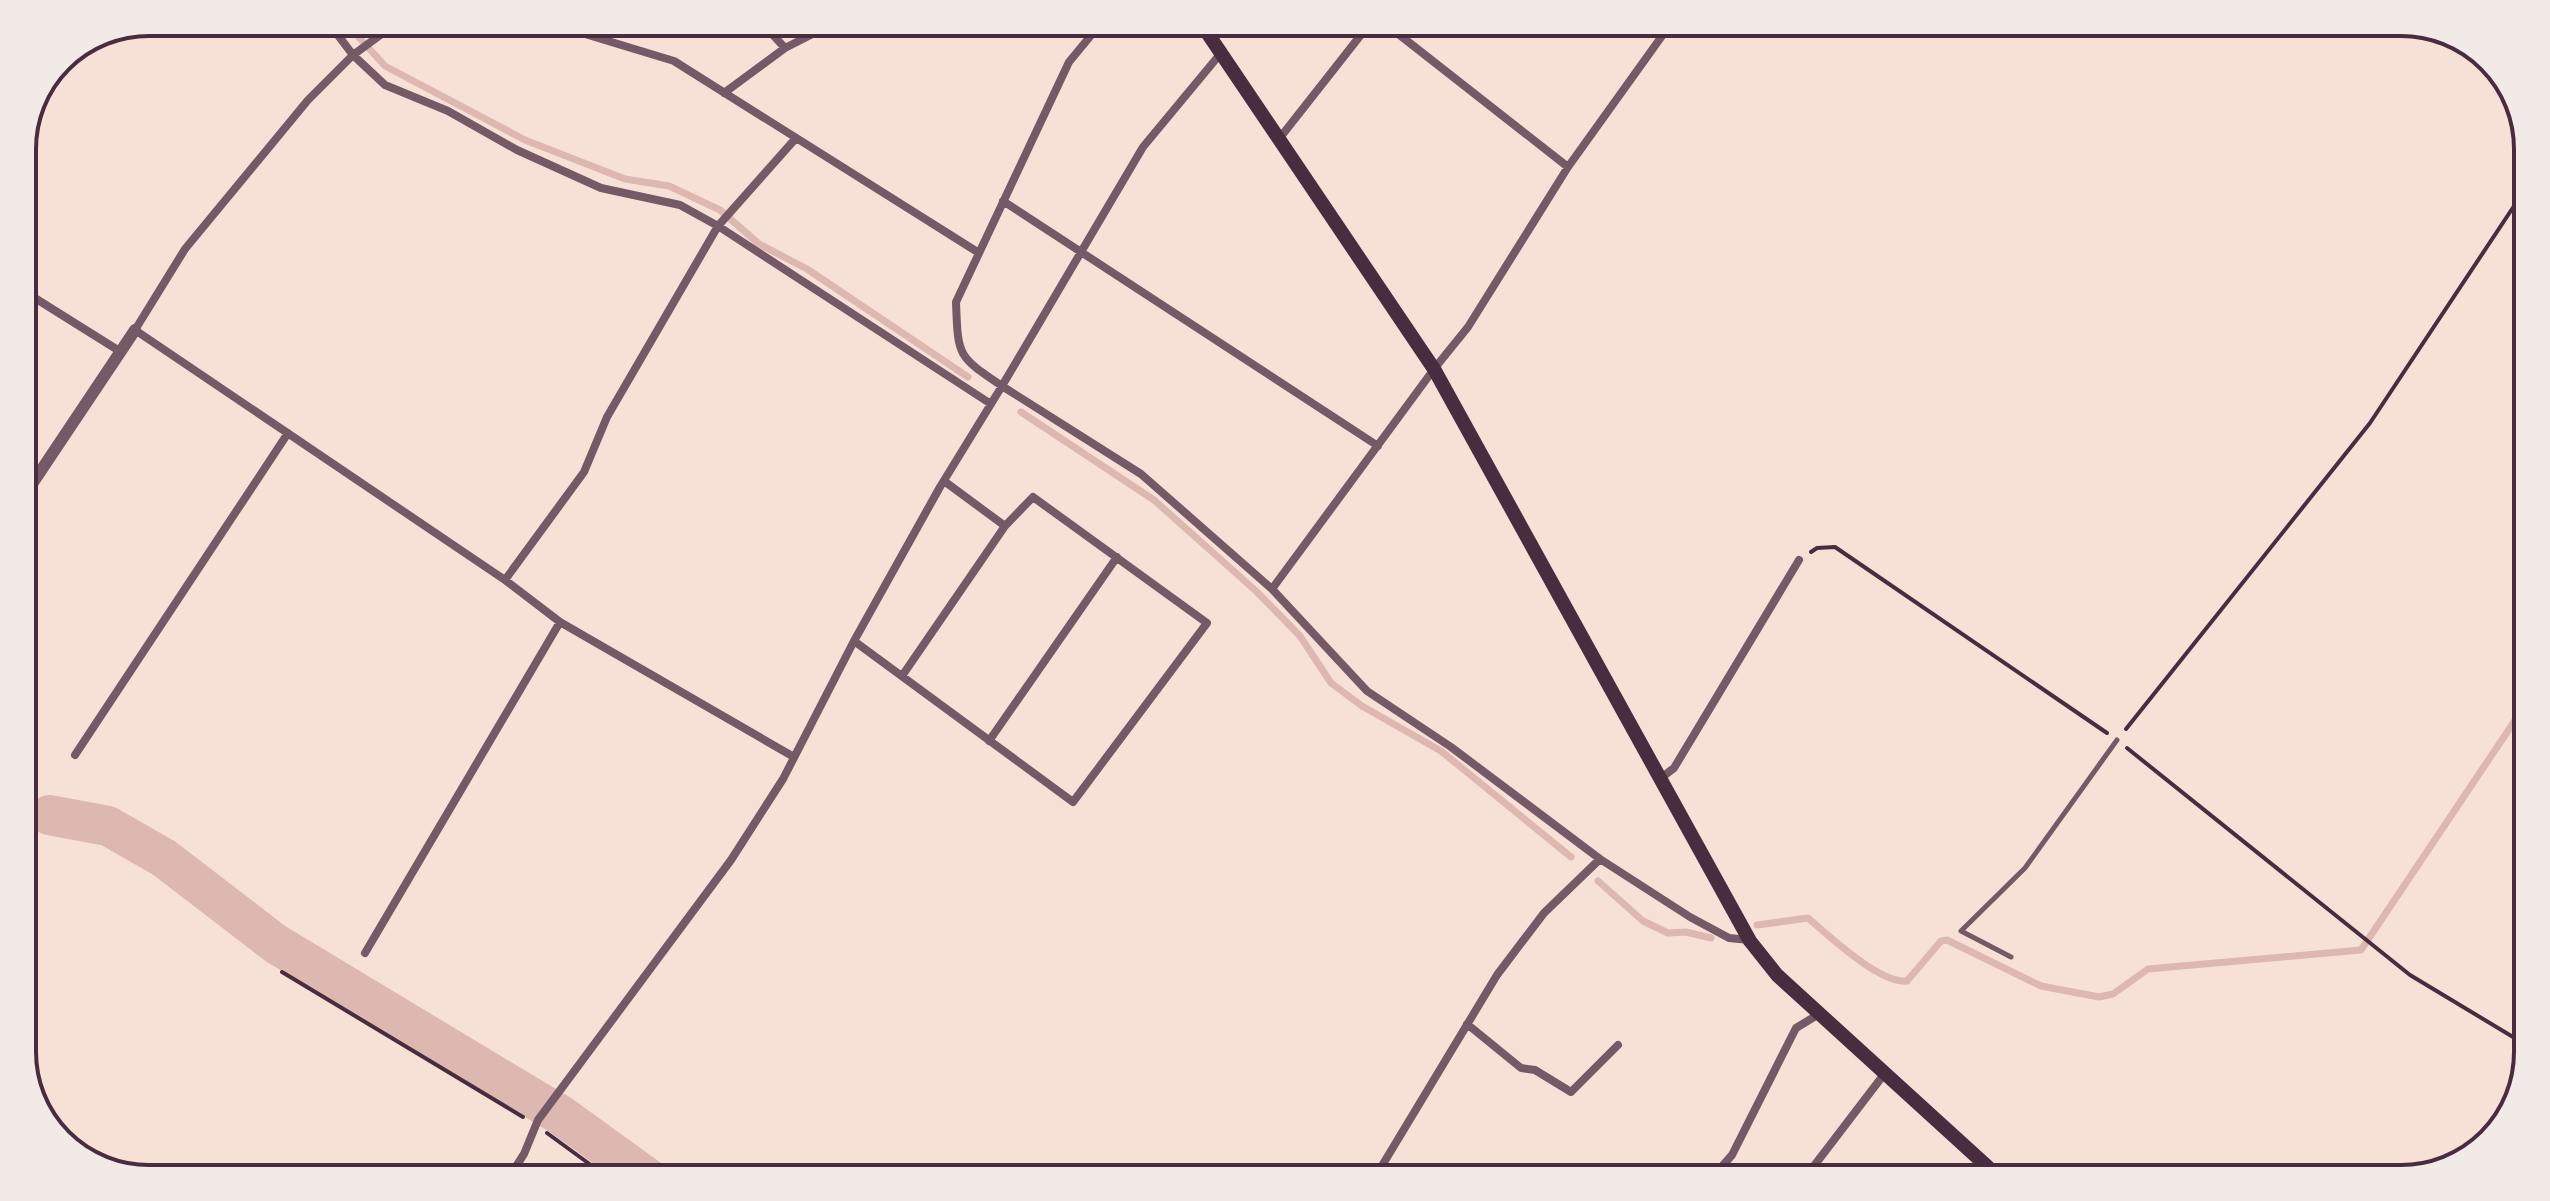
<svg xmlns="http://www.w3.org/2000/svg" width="2550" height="1201" font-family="Overpass,sans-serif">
<rect width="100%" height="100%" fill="#f7e1d7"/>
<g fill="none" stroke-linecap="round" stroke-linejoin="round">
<path stroke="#dcb8b0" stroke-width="7" d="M345 22 385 66 525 140 625 179 669 186 720 210 759 244 807 269 968 377
M1021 412 1154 500 1256 591 1300 636 1331 683 1362 706 1441 751 1571 857
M1598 881 1643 921 1668 933 1686 932 1711 938
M1757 925 1808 918C1829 936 1880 984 1907 981L1941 941 1947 940 2041 986 2099 997 2113 994 2148 969 2361 950 2528 701"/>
<path stroke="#dcb8b0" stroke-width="40" d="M49 815 108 826 164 858 276 944 562 1116 649 1179"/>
<path stroke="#4a2c40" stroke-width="4" d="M1811 552 1817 548 1835 547 2107 733
M2126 729 2370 423 2528 185
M2127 748 2410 975 2528 1046
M282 972 523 1117
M547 1133 610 1179"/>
<path stroke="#755966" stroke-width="5" d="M2011 957 1961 931 2025 868 2117 740"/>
<path stroke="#755966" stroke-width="8" d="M328 22 353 55 385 85 448 111 517 150 601 188 680 205 718 226 991 404
M398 22 353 55 308 100 185 249 135 330 505 580 560 622 794 757
M560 22 585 34 674 61 979 253
M761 22 785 48
M1383 22 1568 167
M1221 53 1143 147 1002 386 1141 474 1272 589 1367 691 1451 747 1600 859 1690 917 1729 938 1749 940
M724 93 785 48 836 22
M1279 139 1371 22
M1003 201 1378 446
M22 290 121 352
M944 481 1005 526
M505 580 584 472 607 417 718 226 796 138
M1272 589 1434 369 1468 327 1568 167 1672 22
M854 641 1073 802 1207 623 1033 497 1005 526 902 676
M989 741 1117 557
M75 755 288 433
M1661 778 1674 768 1799 560
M365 953 560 622
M1467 1024 1521 1068 1535 1070 1571 1092 1618 1045
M508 1179 524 1154 538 1120 731 860 783 779 854 641 940 487 1002 386C957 356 958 356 956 302L1069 62 1102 22
M1374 1179 1497 975 1544 913 1600 859
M1711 1179 1732 1155 1796 1028 1819 1014
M1804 1179 1885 1073"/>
<path stroke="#755966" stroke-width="12" d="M22 495 30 487 135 330"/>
<path stroke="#4a2c40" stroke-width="14" d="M1200 22 1434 369 1750 941 1777 975 2001 1179"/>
</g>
<path d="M0 0H2550V1201H0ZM149 36H2401A113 113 0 0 1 2514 149V1052A113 113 0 0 1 2401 1165H149A113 113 0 0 1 36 1052V149A113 113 0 0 1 149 36Z" fill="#f1eae7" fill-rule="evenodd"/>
<path fill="none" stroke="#4a2c40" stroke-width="4" d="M149 36H2401A113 113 0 0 1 2514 149V1052A113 113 0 0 1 2401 1165H149A113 113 0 0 1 36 1052V149A113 113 0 0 1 149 36Z"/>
</svg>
